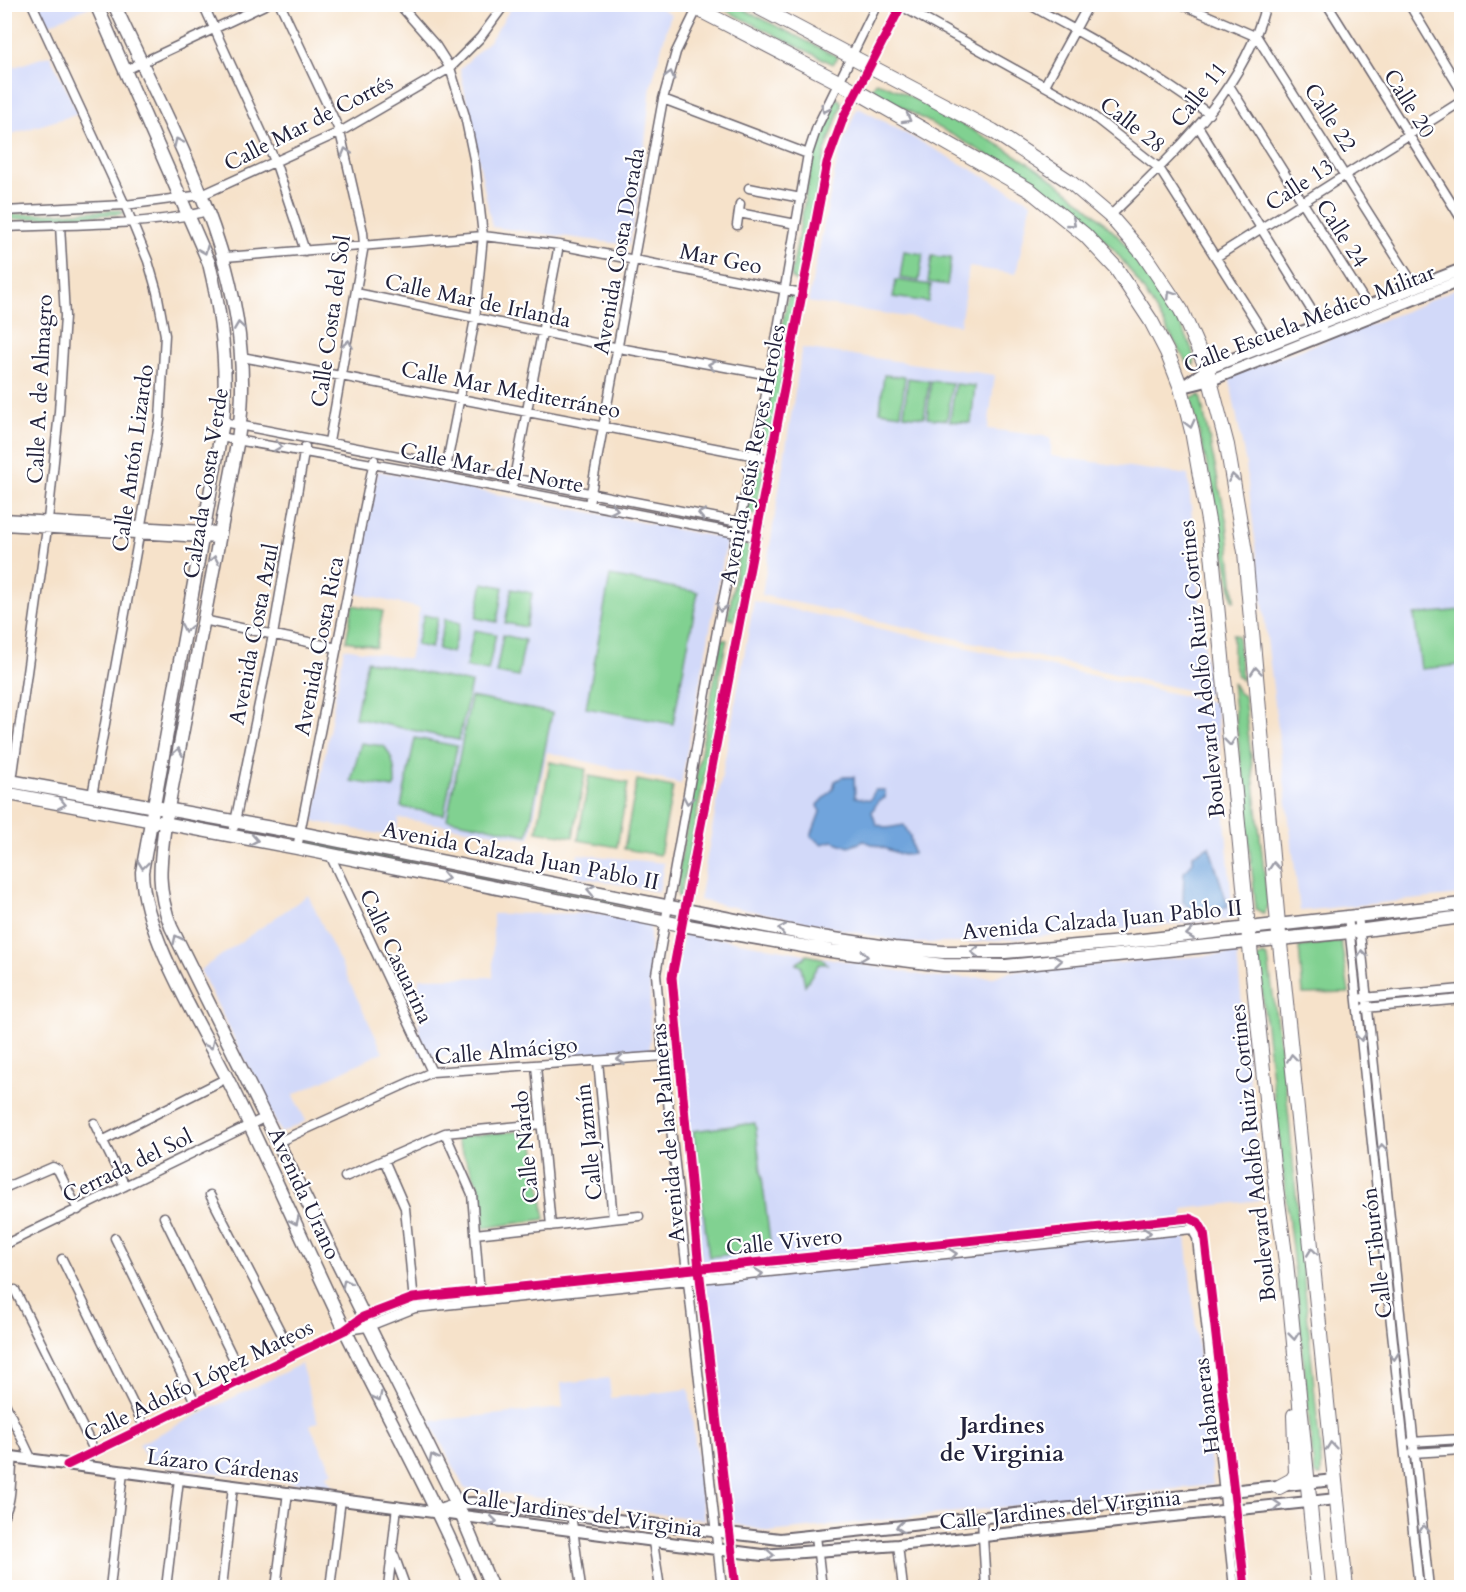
<svg xmlns="http://www.w3.org/2000/svg" width="1466" height="1592" font-family="Cardo,serif">
<rect width="100%" height="100%" fill="#fff"/>
<filter id="ink" filterUnits="userSpaceOnUse"><feTurbulence type="fractalNoise" baseFrequency=".0167" numOctaves="2"/><feDisplacementMap in="SourceGraphic" scale="12" xChannelSelector="R" yChannelSelector="G"/><feConvolveMatrix kernelMatrix="1 2 1 2 8 2 1 2 1" color-interpolation-filters="sRGB"/></filter>
<filter id="wash" filterUnits="userSpaceOnUse"><feTurbulence type="fractalNoise" baseFrequency=".008" numOctaves="4" result="noise"/><feDisplacementMap in="SourceGraphic" scale="24" xChannelSelector="R" yChannelSelector="G"/><feGaussianBlur stdDeviation="1.35" result="paint"/><feColorMatrix in="noise" values="0 0 0 0 0 0 0 0 0 0 0 0 0 0 0 0 0 1.4 0 .05"/><feComposite in="paint" operator="in"/></filter>
<g filter="url(#wash)">
<rect width="100%" height="100%" fill="#f6e2ca"/>
<path fill="#d2d9f9" d="M96 4 43 27 32 5Z
M513 5H655L671 14 651 86 640 191 629 245 492 227 460 69 491 39Z
M50 55 78 114 5 136V70Z
M857 107 1031 202 1016 274 969 267 960 325 808 302 838 157Z
M1461 286V895L1300 911 1246 465 1229 376 1409 310Z
M802 348 995 375 988 429 1051 437V456L1188 475 1209 695 762 595Z
M378 471 727 539 681 784 547 752 530 839 399 818 395 837 313 821 344 648 409 659 420 608 353 593Z
M754 601 1216 703 1233 919 969 943H906L699 900Z
M578 854 664 863 659 892 575 876Z
M308 895 383 1052 293 1095 306 1121 281 1133 200 970Z
M650 913V1055L419 1056V978L493 977V914Z
M684 932 938 978 994 977 1008 972 1237 953 1261 1200 1183 1209 1213 1485 770 1532 730 1523 672 987Z
M301 1364 318 1422 310 1426 333 1472 327 1475 333 1488 149 1464 139 1444Z
M609 1378 611 1398 689 1389 704 1520 464 1488 430 1421 563 1408 561 1383Z"/>
<path fill="#81d191" stroke="#527a66" stroke-width="1.5" d="M715 5H735L838 57 833 64Z
M876 82C902 90 925 105 949 118 1041 164 1125 222 1175 315 1182 329 1196 349 1194 365L1188 364C1161 321 1136 270 1100 235 1035 174 949 135 872 90Z
M839 99 842 104 825 152 800 279 796 282 791 276 813 155 834 100Z
M121 210 124 212 121 214 5 220V215Z
M904 251 923 254 919 281 900 278Z
M932 256 951 258 947 285 928 282Z
M896 280 931 285 928 302 893 297Z
M793 295 797 301 771 441 763 442 759 437 788 296Z
M884 375 905 377 901 414 880 411Z
M908 378 929 381 924 417 904 415Z
M931 381 952 383 947 420 927 418Z
M955 384 975 386 971 423 950 421Z
M1200 395 1227 523 1235 600 1233 601C1221 533 1209 465 1190 399Z
M760 466 764 471 755 515 750 514 746 510 755 468Z
M745 544 749 548 734 620 728 618 740 545Z
M610 576 698 592 673 724 586 708Z
M483 583 503 587 497 622 476 618Z
M512 589 532 593 526 627 505 623Z
M353 605 383 611 376 647 346 641Z
M1461 610V665L1421 669 1414 615Z
M424 615 438 618 431 648 416 645Z
M445 619 460 623 452 653 438 649Z
M474 630 496 634 488 671 466 667Z
M1233 634 1238 636 1242 680 1237 676 1233 662Z
M503 635 525 640 518 677 496 673Z
M722 639 727 640 720 672 718 708 680 898 677 895 680 863Z
M367 661 471 683 459 740 355 718Z
M1232 682 1238 692 1244 696 1268 906 1264 914 1256 909Z
M471 697 552 713 528 835 447 819Z
M415 738 457 746 444 815 401 807Z
M361 743 384 746C394 758 395 770 395 785L393 788 351 781Z
M550 762 586 769 573 837 537 831Z
M589 776 628 783 617 847 578 840Z
M637 780 673 787 660 855 624 849Z
M306 840 657 909V912L306 845 303 843Z
M1341 941 1349 993 1303 994 1299 947Z
M807 955 821 958 827 964H819L805 985 801 966 796 964Z
M1264 955 1268 958 1287 1098 1321 1461V1476H1318L1314 1472 1298 1301 1258 958Z
M755 1123 771 1249 709 1257 693 1131Z
M533 1130 545 1219 484 1228 481 1191 455 1137Z"/>
<path fill="#70a4dc" stroke="#49638c" stroke-width="1.5" d="M843 777H854L855 797 870 800 875 790H885V798L878 801 872 812 876 824 887 828 904 825 910 836 913 854 903 855 864 841 849 847 833 841 822 844 811 836 820 812 818 805 833 789 835 781Z
M1209 846 1228 906 1201 919 1183 902 1184 872 1193 862V855Z"/>
</g>
<g filter="url(#ink)">
<g fill="none" stroke-linecap="round" stroke-linejoin="round">
<g stroke="#6c656d" stroke-width="11">
<path id="minor" d="M32 4 125 205 148 261 157 292 165 335 160 419 92 796
M203 4 275 161 305 251
M280 4 340 132 363 232 364 245 329 442
M399 4 436 46 450 68 465 116 475 164 483 236 475 319 446 468
M1028 4C1090 38 1152 71 1209 114
M1181 4 1257 37 1416 288
M1327 4 1462 220
M1409 4 1462 92
M901 6 1079 105 1159 168 1271 345
M126 70 267 4
M1045 85 1089 4
M1230 87 1368 306
M663 99 808 154
M1198 126 1322 327
M749 188 801 198
M4 211 125 205 202 195 340 132 450 68 480 38 505 4
M739 213 796 224
M1110 216C1173 154 1243 93 1266 4
M737 225 740 204
M4 227C66 224 149 226 208 211
M225 257 483 236 559 245 802 293
M1216 257 1462 101
M356 293 619 348 770 375
M242 357 772 459
M223 422 759 526
M220 437 445 477 757 537
M513 483 559 245
M589 504 663 99 676 52 697 9
M4 518 219 531
M48 520 59 412 65 316 60 225
M4 526 218 539
M203 620 337 648
M12 781 47 528
M234 827 273 635 305 447
M297 848 374 460
M330 855 432 1072
M1358 915 1429 1588
M1348 916 1419 1588
M1363 998 1462 989
M1365 1008 1462 999
M598 1061 613 1219
M536 1066 551 1226
M94 1123 125 1186
M445 1133 472 1194 480 1295
M102 1141 227 1078
M278 1142 432 1072 679 1055
M384 1160 405 1208 414 1302
M345 1177 445 1133 541 1124
M4 1188 53 1167 58 1170 78 1210
M210 1195 293 1356
M164 1217 244 1380
M475 1234 639 1216
M115 1238 196 1404
M4 1245 266 1117
M62 1259 145 1428
M15 1290 95 1452
M347 1330 367 1327 415 1308 1192 1229 1197 1238 1234 1588
M4 1401 32 1460
M1411 1442 1462 1439
M1412 1453 1462 1450
M68 1465 345 1330 363 1317 413 1298 1189 1218 1198 1222 1204 1232 1245 1588
M571 1514 581 1588
M4 1515C13 1499 10 1476 13 1457
M982 1519 986 1588
M816 1536 822 1588
M653 1542 660 1588
M898 1545 903 1588
M394 1555 406 1588
M110 1588 123 1472
M166 1588 179 1479
M222 1588 233 1486
M276 1588 288 1492
M330 1588 341 1499
M388 1588 397 1506
M722 1588 663 1056 656 974 718 625 770 375 808 154 817 127 877 4
M736 1588 699 1269 672 977 827 163 844 116 902 4"/>
</g>
<g stroke="#6c656d" stroke-width="14">
<path id="tertiary" d="M1187 386 1211 380 1462 280
M1181 388 1207 369 1462 269
M4 1456 762 1555 898 1545 1336 1499
M436 1511 457 1504 472 1503 780 1539 1334 1480"/>
</g>
<g stroke="#6c656d" stroke-width="15">
<path id="secondary" d="M96 4 209 263C222 316 228 368 223 422L142 872C143 935 203 1029 232 1088 271 1168 307 1250 345 1330 387 1416 435 1500 471 1588
M114 4C177 143 262 280 238 439L165 824C160 864 156 887 171 927L457 1504 492 1588
M4 780 300 833 821 937 894 948 943 952H1005L1134 941 1462 904
M4 793 297 848 682 925 831 951 943 965 1006 966 1350 932 1462 917"/>
</g>
<g stroke="#6c656d" stroke-width="16">
<path id="primary" d="M688 4 856 91 1031 191 1085 235 1116 268 1151 321 1167 352 1181 388 1192 431 1210 532 1248 928 1273 1165 1286 1262 1318 1588
M752 4 993 131 1069 181 1110 216 1144 255 1181 310 1207 369 1227 445 1245 552 1278 924 1346 1588
M1279 1487 1292 1480 1296 1474 1294 1415"/>
</g>
<use href="#minor" stroke="#fff" stroke-width="8"/>
<use href="#tertiary" stroke="#fff" stroke-width="10"/>
<use href="#secondary" stroke="#fff" stroke-width="12"/>
<use href="#primary" stroke="#fff" stroke-width="14"/>
<g stroke="#fff" stroke-width="13">
<path id="cycleway" d="M67 1465 345 1330 363 1317 413 1298 1189 1218 1198 1222 1204 1232 1245 1588
M736 1588 699 1269 672 977 827 163 844 116 902 4"/>
</g>
<use href="#cycleway" stroke="#d6006c" stroke-width="9"/>
</g>
<defs><path id="oneway-chevron" d="M-2-3.5L2.5 0L-2 3.5" fill="none" stroke-width="1.6" stroke-linecap="round" stroke-linejoin="round" transform="scale(1.5)"/></defs>
<g stroke="#9c9ca7">
<use href="#oneway-chevron" transform="translate(670 75) rotate(-75)"/>
<use href="#oneway-chevron" transform="translate(825 109) rotate(115)"/>
<use href="#oneway-chevron" transform="translate(907 119) rotate(29)"/>
<use href="#oneway-chevron" transform="translate(178 142) rotate(-115)"/>
<use href="#oneway-chevron" transform="translate(346 152) rotate(-106)"/>
<use href="#oneway-chevron" transform="translate(1072 223) rotate(41)"/>
<use href="#oneway-chevron" transform="translate(204 250) rotate(68)"/>
<use href="#oneway-chevron" transform="translate(1171 294) rotate(-123)"/>
<use href="#oneway-chevron" transform="translate(239 326) rotate(-98)"/>
<use href="#oneway-chevron" transform="translate(348 344) rotate(-80)"/>
<use href="#oneway-chevron" transform="translate(712 365) rotate(-170)"/>
<use href="#oneway-chevron" transform="translate(1190 424) rotate(76)"/>
<use href="#oneway-chevron" transform="translate(278 446) rotate(9)"/>
<use href="#oneway-chevron" transform="translate(1233 478) rotate(-99)"/>
<use href="#oneway-chevron" transform="translate(614 509) rotate(11)"/>
<use href="#oneway-chevron" transform="translate(702 514) rotate(-169)"/>
<use href="#oneway-chevron" transform="translate(214 560) rotate(-80)"/>
<use href="#oneway-chevron" transform="translate(721 608) rotate(102)"/>
<use href="#oneway-chevron" transform="translate(186 628) rotate(101)"/>
<use href="#oneway-chevron" transform="translate(1256 671) rotate(-95)"/>
<use href="#oneway-chevron" transform="translate(1230 742) rotate(84)"/>
<use href="#oneway-chevron" transform="translate(178 752) rotate(-80)"/>
<use href="#oneway-chevron" transform="translate(688 800) rotate(100)"/>
<use href="#oneway-chevron" transform="translate(62 804) rotate(11)"/>
<use href="#oneway-chevron" transform="translate(254 840) rotate(10)"/>
<use href="#oneway-chevron" transform="translate(143 865) rotate(97)"/>
<use href="#oneway-chevron" transform="translate(1274 866) rotate(-95)"/>
<use href="#oneway-chevron" transform="translate(445 878) rotate(11)"/>
<use href="#oneway-chevron" transform="translate(591 890) rotate(-169)"/>
<use href="#oneway-chevron" transform="translate(782 929) rotate(-169)"/>
<use href="#oneway-chevron" transform="translate(1190 934) rotate(173)"/>
<use href="#oneway-chevron" transform="translate(177 939) rotate(-116)"/>
<use href="#oneway-chevron" transform="translate(975 952) rotate(180)"/>
<use href="#oneway-chevron" transform="translate(1362 954) rotate(-96)"/>
<use href="#oneway-chevron" transform="translate(864 956) rotate(8)"/>
<use href="#oneway-chevron" transform="translate(1058 961) rotate(-5)"/>
<use href="#oneway-chevron" transform="translate(1361 1037) rotate(85)"/>
<use href="#oneway-chevron" transform="translate(210 1045) rotate(63)"/>
<use href="#oneway-chevron" transform="translate(1292 1058) rotate(-96)"/>
<use href="#oneway-chevron" transform="translate(621 1059) rotate(175)"/>
<use href="#oneway-chevron" transform="translate(1382 1148) rotate(-96)"/>
<use href="#oneway-chevron" transform="translate(295 1221) rotate(65)"/>
<use href="#oneway-chevron" transform="translate(1147 1233) rotate(-6)"/>
<use href="#oneway-chevron" transform="translate(1312 1252) rotate(-96)"/>
<use href="#oneway-chevron" transform="translate(953 1254) rotate(-6)"/>
<use href="#oneway-chevron" transform="translate(759 1274) rotate(-6)"/>
<use href="#oneway-chevron" transform="translate(346 1283) rotate(-116)"/>
<use href="#oneway-chevron" transform="translate(1294 1336) rotate(84)"/>
<use href="#oneway-chevron" transform="translate(1394 1356) rotate(84)"/>
<use href="#oneway-chevron" transform="translate(378 1397) rotate(64)"/>
<use href="#oneway-chevron" transform="translate(1331 1446) rotate(-96)"/>
<use href="#oneway-chevron" transform="translate(433 1458) rotate(-117)"/>
<use href="#oneway-chevron" transform="translate(1277 1505) rotate(-5)"/>
<use href="#oneway-chevron" transform="translate(493 1521) rotate(6)"/>
<use href="#oneway-chevron" transform="translate(900 1527) rotate(174)"/>
<use href="#oneway-chevron" transform="translate(1424 1529) rotate(-95)"/>
<use href="#oneway-chevron" transform="translate(770 1555) rotate(2)"/>
</g>
</g>
<g text-anchor="middle" stroke-width="4.5" stroke-linejoin="round" paint-order="stroke">
<g font-size="22" fill="#22223b" stroke="#fff">
<text transform="translate(1198 94) rotate(-52)" y="8">Calle 11</text>
<text transform="translate(1410 103) rotate(58)" y="8">Calle 20</text>
<text transform="translate(1331 117) rotate(57)" y="8">Calle 22</text>
<text transform="translate(308 122) rotate(-27)" y="8">Calle Mar de Cortés</text>
<text transform="translate(1133 124) rotate(38)" y="8">Calle 28</text>
<text transform="translate(1299 184) rotate(-33)" y="8">Calle 13</text>
<text transform="translate(1343 233) rotate(57)" y="8">Calle 24</text>
<text transform="translate(618 251) rotate(-80)" y="8">Avenida Costa Dorada</text>
<text transform="translate(721 258) rotate(11)" y="8">Mar Geo</text>
<text transform="translate(478 300) rotate(12)" y="8">Calle Mar de Irlanda</text>
<text transform="translate(1309 318) rotate(-21)" y="8">Calle Escuela Médico Militar</text>
<text transform="translate(330 321) rotate(-82)" y="8">Calle Costa del Sol</text>
<text transform="translate(39 389) rotate(-87)" y="8">Calle A. de Almagro</text>
<text transform="translate(511 389) rotate(11)" y="8">Calle Mar Mediterráneo</text>
<text transform="translate(752 454) rotate(-79)" y="8">Avenida Jesús Reyes Heroles</text>
<text transform="translate(132 458) rotate(-82)" y="8">Calle Antón Lizardo</text>
<text transform="translate(492 467) rotate(11)" y="8">Calle Mar del Norte</text>
<text transform="translate(205 483) rotate(-81)" y="8">Calzada Costa Verde</text>
<text transform="translate(253 634) rotate(-79)" y="8">Avenida Costa Azul</text>
<text transform="translate(318 646) rotate(-79)" y="8">Avenida Costa Rica</text>
<text transform="translate(1201 669) rotate(-96)" y="8">Boulevard Adolfo Ruiz Cortines</text>
<text transform="translate(521 855) rotate(11)" y="8">Avenida Calzada Juan Pablo II</text>
<text transform="translate(1102 919) rotate(-5)" y="8">Avenida Calzada Juan Pablo II</text>
<text transform="translate(397 956) rotate(65)" y="8">Calle Casuarina</text>
<text transform="translate(506 1050) rotate(-5)" y="8">Calle Almácigo</text>
<text transform="translate(667 1133) rotate(-95)" y="8">Avenida de las Palmeras</text>
<text transform="translate(588 1142) rotate(-96)" y="8">Calle Jazmín</text>
<text transform="translate(525 1147) rotate(-96)" y="8">Calle Nardo</text>
<text transform="translate(1252 1153) rotate(-96)" y="8">Boulevard Adolfo Ruiz Cortines</text>
<text transform="translate(127 1165) rotate(-26)" y="8">Cerrada del Sol</text>
<text transform="translate(305 1193) rotate(65)" y="8">Avenida Urano</text>
<text transform="translate(784 1241) rotate(-6)" y="8">Calle Vivero</text>
<text transform="translate(1376 1253) rotate(-97)" y="8">Calle Tiburón</text>
<text transform="translate(198 1380) rotate(-26)" y="8">Calle Adolfo López Mateos</text>
<text transform="translate(1206 1406) rotate(-97)" y="8">Habaneras</text>
<text transform="translate(223 1465) rotate(7)" y="8">Lázaro Cárdenas</text>
<text transform="translate(1060 1509) rotate(-6)" y="8">Calle Jardines del Virginia</text>
<text transform="translate(582 1512) rotate(8)" y="8">Calle Jardines del Virginia</text>
</g>
<g font-size="24" font-weight="bold" fill="#22223b" stroke="#fff">
<text x="1002" y="1433">Jardines<tspan x="1002" dy="28">de Virginia</tspan></text>
</g>
</g>
<rect width="1466" height="1592" fill="none" stroke="#fff" stroke-width="24"/>
</svg>
